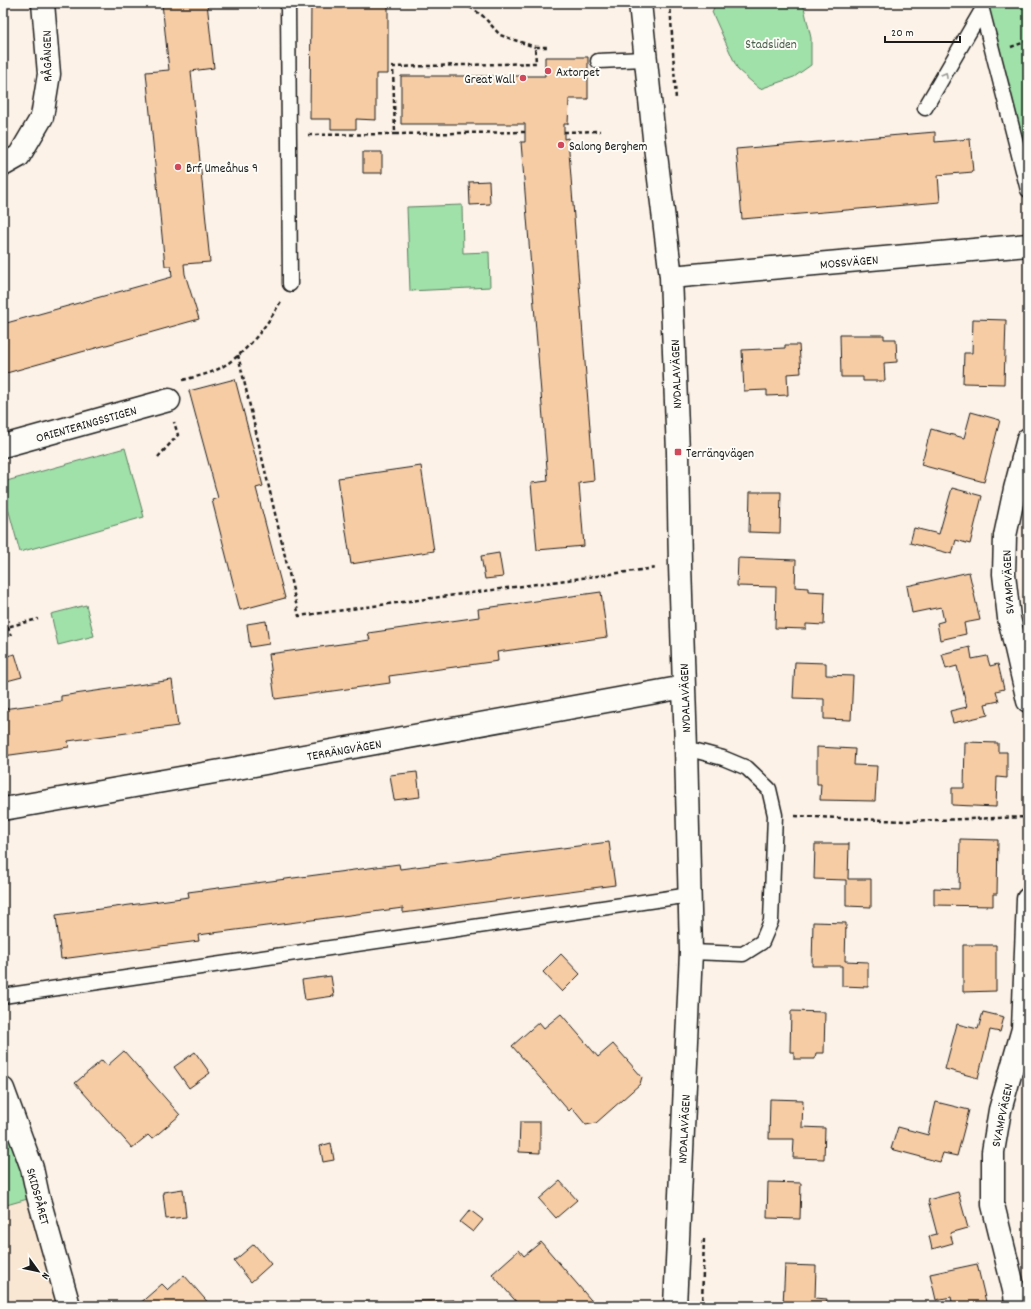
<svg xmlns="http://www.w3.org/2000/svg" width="1031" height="1309" font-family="Dekko,sans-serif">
<rect width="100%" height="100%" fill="#fcf2e7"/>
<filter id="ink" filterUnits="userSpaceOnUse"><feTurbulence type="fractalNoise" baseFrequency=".025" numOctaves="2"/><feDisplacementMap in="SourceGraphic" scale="8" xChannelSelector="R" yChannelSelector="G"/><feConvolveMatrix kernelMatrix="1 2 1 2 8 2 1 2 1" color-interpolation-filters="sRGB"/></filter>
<g filter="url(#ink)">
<path fill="#fae7d3" d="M32 1168 69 1306H3V1176Z"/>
<path fill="#a0e0a9" stroke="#5e7e62" d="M716 3H803L811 38V65L794 77 760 89 738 70 712 12Z
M980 3H1028V190L982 10Z
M462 205 463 253 489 252 490 287 410 291 407 207Z
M125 448 144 517 20 552 3 490V482Z
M86 605 94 636 58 645 51 614Z
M3 1089 38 1196 3 1206Z"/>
<path fill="#f6cca5" stroke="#1c1c1c" d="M162 3H207L214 68 191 71 210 262 184 264 185 274 199 319 3 374V324L172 277 171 266H165L146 72 169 70Z
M311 3H388V74H376V120L356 119V129H331V119H310Z
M545 57H588V99H569L568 124H564V139L568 138 594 481 579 483 584 546 537 550 531 483 548 481 521 142H525V124H401V76H545Z
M935 132V142L970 139 973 172 938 175 940 202 742 219 736 149Z
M363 152H382V173H363Z
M489 181 490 204 470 205 469 182Z
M973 319 1006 320 1004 384 963 383 964 353H972Z
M840 335H884V339H896L897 362 884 363 885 381H863V377H841Z
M785 345H799L801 373 787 374 788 395 767 396V390L744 391 742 350 785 348Z
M235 379 263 486 256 488 285 598 240 610 212 500 218 498 189 391Z
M971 412 1000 420 984 482 921 465 931 429 964 438Z
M421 466 434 551 351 564 338 478Z
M952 488 982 496 970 544 956 540 952 554 910 543 914 528 939 534Z
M750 492H781L780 533 749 532Z
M499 553 503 577 485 579 481 556Z
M738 558 796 560 795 587 808 588V591L825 592 824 625 806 624V629L775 628 776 587 737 586Z
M969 572 980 620 964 623 966 634 940 640 937 623 944 621 941 607 912 613 907 586Z
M601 592 607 637 497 652 498 661 389 676 390 683 275 699 269 654 370 640 368 633 479 617 478 609Z
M266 621 269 644 250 647 247 624Z
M970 647 972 659 987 656 990 666 998 664 1004 689 996 691 999 701 985 704 988 715 953 723 950 711 967 707 957 666 946 669 942 654Z
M15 654 22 677 3 682V657Z
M795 662 826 663V675L853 676 851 720 824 719V699L793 698Z
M172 680 178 726 68 741 69 747 3 756V709L61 701V696Z
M965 742 998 743V752H1007V778L997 777 996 807 952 805V788H964Z
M817 747 855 749 854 765 877 766 875 801 820 800 821 784H817Z
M417 772 420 797 394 800 390 775Z
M960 839 998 840 997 894H993V906L934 905V888L959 889Z
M609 842 615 885 403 913V908L198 935 199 941 61 959 56 915 189 897 188 892 399 864 400 869Z
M815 844H849L848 879H871V907L846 906V880L814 879Z
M813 922 846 923 845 961 868 962V987L842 986V966H812Z
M963 945H996V991L963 992Z
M561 954 580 974 562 992 543 972Z
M331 976 334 996 305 1000 302 980Z
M791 1011 825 1012 824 1053H816L815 1059H794V1052H790Z
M983 1012 1004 1017 1000 1032 990 1030 978 1078 945 1069 957 1024 978 1029Z
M561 1014 598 1057 613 1044 642 1077 640 1084 596 1123 586 1125 572 1108 569 1111 512 1046 539 1022 544 1028Z
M124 1051 180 1115 152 1139 148 1135 132 1148 75 1083 102 1060 107 1066Z
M195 1052 210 1073 189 1088 174 1067Z
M770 1099 803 1100 802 1127 825 1128 824 1159 793 1158 794 1139H769Z
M936 1102 969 1110 957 1156 943 1153 940 1162 891 1149 898 1127 928 1135Z
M520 1122H540V1153L519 1152Z
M331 1143 334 1160 323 1162 320 1146Z
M560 1181 577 1200 556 1218 539 1199Z
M768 1182 801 1183 800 1219 767 1218Z
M183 1189 186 1217 166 1219 163 1192Z
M958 1192 968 1228 950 1233 953 1243 932 1249 929 1236 937 1234 928 1200Z
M470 1210 483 1220 473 1232 460 1222Z
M541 1242 596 1306H520L492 1274 519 1250 524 1256Z
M254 1244 271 1264 251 1282 234 1261Z
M977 1264 987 1306H953L951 1297 936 1300 930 1274Z
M785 1265 816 1266 815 1298 827 1299 826 1306H786L783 1305Z
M184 1275 211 1306H137L162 1284 168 1290Z
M454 1300 455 1306H295V1304Z"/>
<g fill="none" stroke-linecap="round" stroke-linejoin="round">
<g stroke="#1c1c1c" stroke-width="17">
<path id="lane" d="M288 3 290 284
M982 10 1028 190
M598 61 645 59
M925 108 982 10
M686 748 723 758 747 768 769 789 775 815 771 921 762 942 743 954 691 952
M3 996 690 895"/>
</g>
<g stroke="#1c1c1c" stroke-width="25">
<path id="street" d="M640 3 654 138 671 277 678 452 680 565 686 748 691 952 675 1306
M3 165 19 156 42 117 49 74 43 3
M671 277 1028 245
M1028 439 1015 489 1005 536 1004 574 1009 618 1028 701
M3 446 169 400
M3 809 249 766 684 687
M3 1089 32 1168 38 1196 69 1306
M1016 1306 1015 1294 993 1205V1152L1000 1110 1023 1029 1028 899"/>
</g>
<path stroke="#1c1c1c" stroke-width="2.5" stroke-dasharray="4 3" stroke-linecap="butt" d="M464 3 483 16 500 35 535 47
M670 3 676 100
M1011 47 1028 41
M525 132 395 134 393 67 536 63 535 47H547
M564 132 600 131
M308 135 395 134
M238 355 299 616 656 568
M183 380C194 377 206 375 216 370 243 358 267 326 281 301
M158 457 178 435 174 422
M8 627 11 636
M3 628 38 619
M795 816 905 821 1028 817
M702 1306 704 1236"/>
<use href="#lane" stroke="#fdfcf7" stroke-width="14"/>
<use href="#street" stroke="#fdfcf7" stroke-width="22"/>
</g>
<defs><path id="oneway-chevron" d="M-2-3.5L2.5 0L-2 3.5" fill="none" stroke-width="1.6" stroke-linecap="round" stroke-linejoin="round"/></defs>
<use stroke="#989794" href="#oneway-chevron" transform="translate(945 75) rotate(-60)"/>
</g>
<g fill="#d1495b" stroke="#fdfcf7" stroke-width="1.5">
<circle cx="548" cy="71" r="4"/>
<circle cx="523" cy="78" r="4"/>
<circle cx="561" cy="145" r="4"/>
<circle cx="178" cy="167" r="4"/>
<rect x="674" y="448" width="8" height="8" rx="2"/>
</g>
<g text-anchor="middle" stroke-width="4" stroke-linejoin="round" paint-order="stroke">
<g font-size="13" fill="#4a614d" stroke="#fdfcf7">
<text x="771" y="48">Stadsliden</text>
</g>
<g font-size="13" fill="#1c1c1c" stroke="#fdfcf7">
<text transform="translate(46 56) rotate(-91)" y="5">RÅGÅNGEN</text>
<text transform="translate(849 261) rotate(-5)" y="5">MOSSVÄGEN</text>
<text transform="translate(675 374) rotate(-92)" y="5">NYDALAVÄGEN</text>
<text transform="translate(86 423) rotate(-16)" y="5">ORIENTERINGSSTIGEN</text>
<text transform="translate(1007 582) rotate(-93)" y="5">SVAMPVÄGEN</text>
<text transform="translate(684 698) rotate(-92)" y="5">NYDALAVÄGEN</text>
<text transform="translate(344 749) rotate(-10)" y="5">TERRÄNGVÄGEN</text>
<text transform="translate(1001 1115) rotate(-78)" y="5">SVAMPVÄGEN</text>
<text transform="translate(683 1129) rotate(-87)" y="5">NYDALAVÄGEN</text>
<text transform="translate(39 1196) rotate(75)" y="5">SKIDSPÅRET</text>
</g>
<g font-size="13" fill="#1c1c1c" stroke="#fdfcf7" text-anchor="start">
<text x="556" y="76">Axtorpet</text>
<text x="515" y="83" text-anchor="end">Great Wall</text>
<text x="569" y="150">Salong Berghem</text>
<text x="186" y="172">Brf Umeåhus 9</text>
<text x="686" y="457">Terrängvägen</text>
</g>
</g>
<rect width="1031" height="1309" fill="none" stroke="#fdfcf7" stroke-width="16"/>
<rect x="8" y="8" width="1015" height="1293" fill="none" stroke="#1c1c1c" stroke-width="1.5" filter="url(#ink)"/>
<g transform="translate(38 1271) rotate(123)" stroke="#fdfcf7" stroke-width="3" paint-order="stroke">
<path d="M0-3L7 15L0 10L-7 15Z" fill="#1c1c1c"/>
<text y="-6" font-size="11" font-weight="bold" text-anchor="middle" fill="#1c1c1c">N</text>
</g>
<path d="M885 36v6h75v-6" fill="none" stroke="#1c1c1c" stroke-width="2"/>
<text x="891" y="36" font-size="12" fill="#1c1c1c" stroke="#fdfcf7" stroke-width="3" paint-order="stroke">20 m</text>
</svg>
